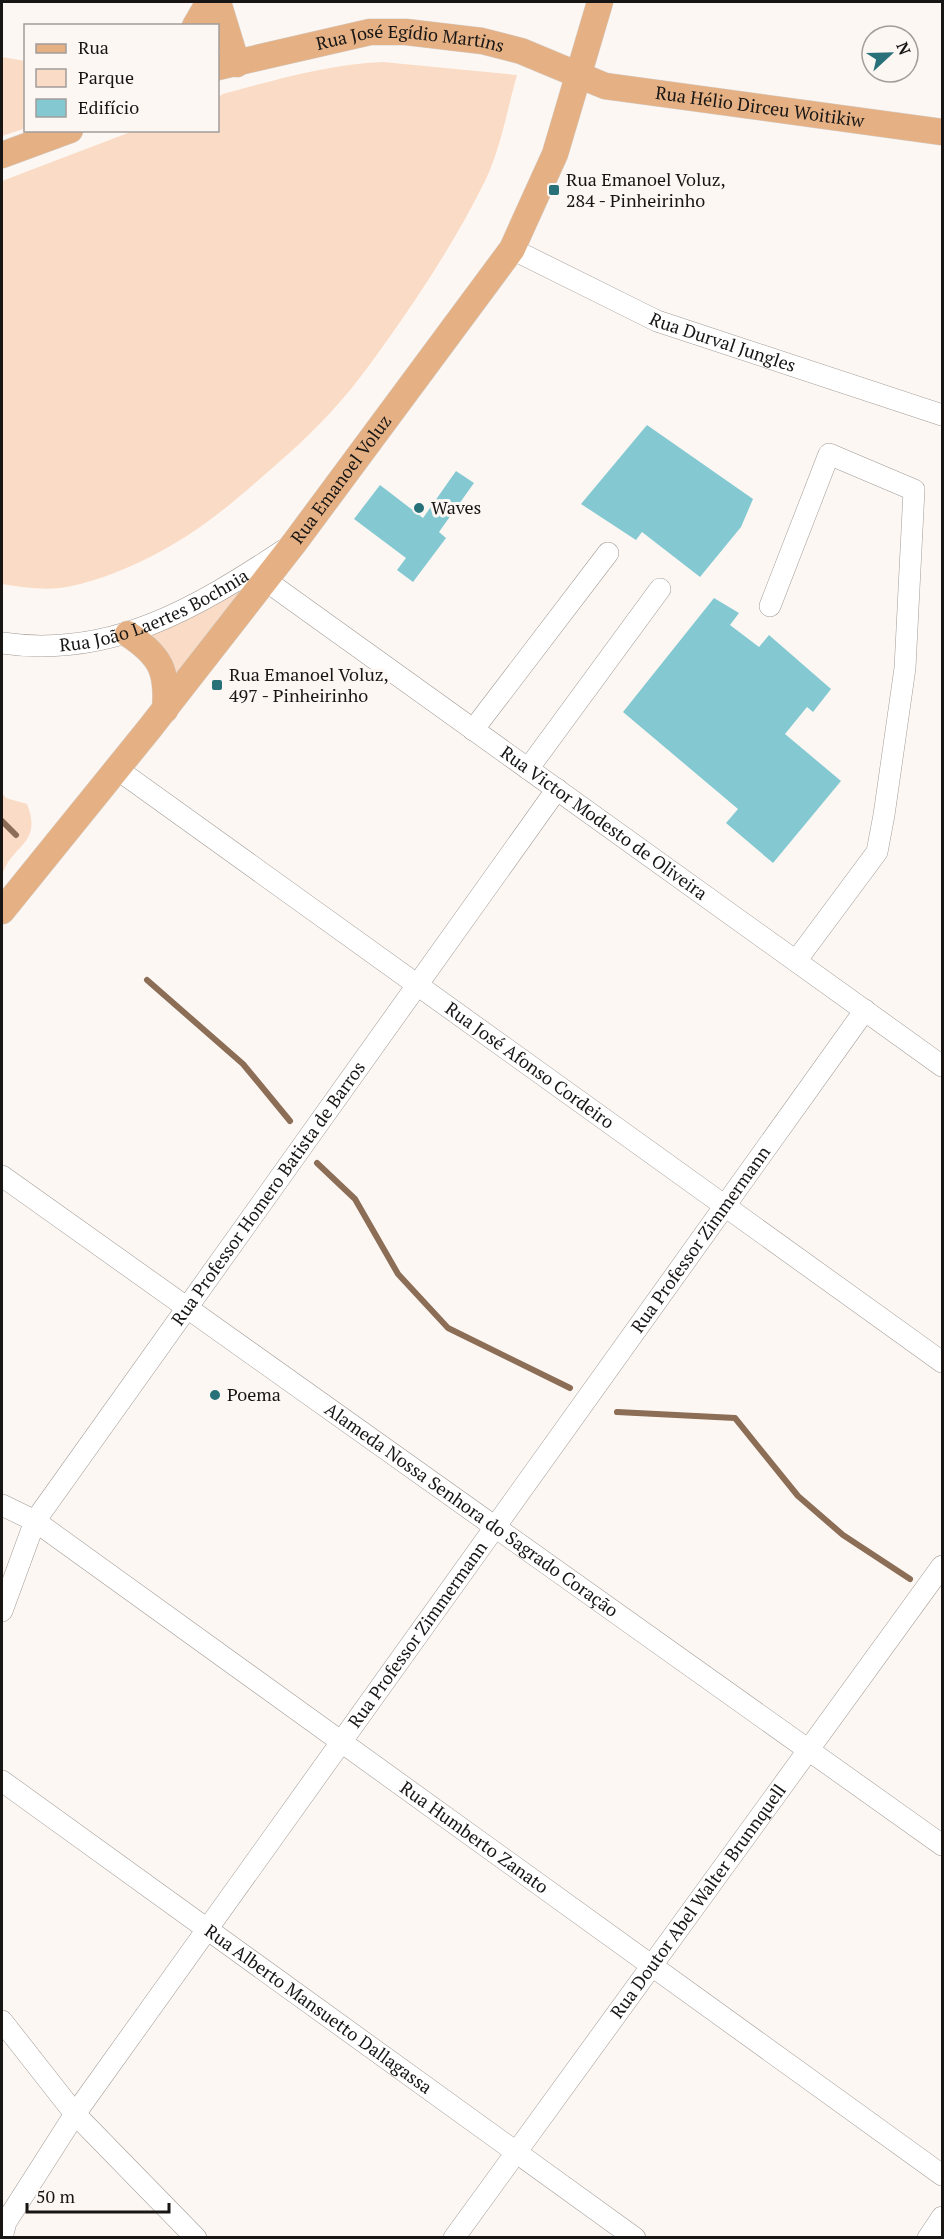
<svg xmlns="http://www.w3.org/2000/svg" width="944" height="2239" font-family="'PT Serif',serif">
<rect width="100%" height="100%" fill="#fdf7f3"/>
<path fill="#fadcc6" d="M2 57 25 61 26 128 2 136Z
M383 62 517 75C507 110 501 147 486 179 458 236 423 290 386 342 371 363 356 384 339 403 313 433 283 459 254 484 216 517 187 539 142 561 116 573 89 584 60 588 40 590 21 587 2 584V181L133 131 218 130V97L223 94C275 80 329 64 383 62Z
M239 586 247 594 172 692 144 635Z
M2 793 6 798 27 804C43 844 12 844 2 875Z"/>
<g fill="none" stroke-linecap="round" stroke-linejoin="round">
<path stroke="#8c6d55" stroke-width="6" d="M2 821 16 835
M147 980 243 1064 290 1121
M317 1163 355 1199 398 1274 448 1328 570 1388
M617 1412 735 1418 798 1496 843 1535 910 1579"/>
</g>
<path fill="#84c9d2" d="M647 425 753 499 741 527 700 577 642 532 636 540 581 504Z
M456 471 474 483 439 532 446 538 413 582 397 570 406 558 354 519 380 485 423 518Z
M714 598 739 613 730 625 759 647 769 635 831 689 813 712 807 707 785 734 841 781 773 863 726 823 738 809 623 712Z"/>
<g fill="none" stroke-linecap="round" stroke-linejoin="round">
<g stroke="#a19b97" stroke-width="22">
<g id="minor">
<path id="s1" d="M512 249 657 321 942 415"/>
<path id="s2" d="M265 580 942 1066"/>
<path d="M770 606 829 454 914 490 905 668 884 815 877 852 796 961"/>
<path id="s3" d="M2 643C111 659 196 608 284 550"/>
<path d="M473 730 608 553"/>
<path id="s4" d="M117 769 942 1362"/>
<path d="M528 769 660 589"/>
<path id="s5" d="M2 1176 942 1845"/>
<path id="s6" d="M2 1505 35 1521 942 2175"/>
<path id="s7" d="M2 1611 35 1521 557 789"/>
<path id="s8" d="M2 1781 635 2238"/>
<path d="M2 2021 75 2114 196 2238"/>
<path id="s9" d="M2 2238 6 2222 75 2114 865 1010"/>
<path id="s10" d="M454 2238 942 1566"/>
<path d="M928 2238 942 2217"/>
</g>
</g>
<g stroke="#d5d5d5" stroke-width="27">
<g id="major">
<path d="M218 2 237 64"/>
<path d="M195 26 209 2"/>
<path id="s11" d="M218 67 370 32H406L482 41 521 51 605 86 942 132"/>
<path d="M2 155 70 130"/>
<path d="M128 634C161 656 168 671 165 710"/>
<path id="s12" d="M2 911 150 728 295 542 512 249 555 154 600 2"/>
</g>
</g>
<use href="#minor" stroke="#fff" stroke-width="21"/>
<use href="#major" stroke="#e5b184" stroke-width="26"/>
</g>
<g fill="#287179" stroke="#fdf7f3" stroke-width="2">
<rect x="548" y="184" width="12" height="12" rx="3"/>
<circle cx="419" cy="508" r="6"/>
<rect x="211" y="679" width="12" height="12" rx="3"/>
<circle cx="215" cy="1395" r="6"/>
</g>
<g text-anchor="middle" stroke-width="6" stroke-linejoin="round" paint-order="stroke">
<g font-size="18" fill="#181615" stroke="#fdf7f3">
<text dy="6" stroke="none"><textPath href="#s11" startOffset="196">Rua José Egídio Martins</textPath></text>
<text dy="6" stroke="none"><textPath href="#s11" startOffset="556">Rua Hélio Dirceu Woitikiw</textPath></text>
<text dy="6" stroke="none"><textPath href="#s1" startOffset="231">Rua Durval Jungles</textPath></text>
<text dy="6" stroke="none"><textPath href="#s12" startOffset="549">Rua Emanoel Voluz</textPath></text>
<text dy="6" stroke="none"><textPath href="#s3" startOffset="159">Rua João Laertes Bochnia</textPath></text>
<text dy="6" stroke="none"><textPath href="#s2" startOffset="417">Rua Victor Modesto de Oliveira</textPath></text>
<text dy="6" stroke="none"><textPath href="#s4" startOffset="508">Rua José Afonso Cordeiro</textPath></text>
<text dy="6" stroke="none"><textPath href="#s7" startOffset="498">Rua Professor Homero Batista de Barros</textPath></text>
<text dy="6" stroke="none"><textPath href="#s9" startOffset="1220">Rua Professor Zimmermann</textPath></text>
<text dy="6" stroke="none"><textPath href="#s5" startOffset="576">Alameda Nossa Senhora do Sagrado Coração</textPath></text>
<text dy="6" stroke="none"><textPath href="#s9" startOffset="734">Rua Professor Zimmermann</textPath></text>
<text dy="6" stroke="none"><textPath href="#s6" startOffset="578">Rua Humberto Zanato</textPath></text>
<text dy="6" stroke="none"><textPath href="#s10" startOffset="416">Rua Doutor Abel Walter Brunnquell</textPath></text>
<text dy="6" stroke="none"><textPath href="#s8" startOffset="390">Rua Alberto Mansuetto Dallagassa</textPath></text>
</g>
<g font-size="18" fill="#181615" stroke="#fdf7f3" text-anchor="start">
<text x="566" y="186">Rua Emanoel Voluz,<tspan x="566" dy="21">284 - Pinheirinho</tspan></text>
<text x="431" y="514">Waves</text>
<text x="229" y="681">Rua Emanoel Voluz,<tspan x="229" dy="21">497 - Pinheirinho</tspan></text>
<text x="227" y="1401">Poema</text>
</g>
</g>
<rect width="944" height="2239" fill="none" stroke="#181615" stroke-width="6"/>
<rect x="24" y="24" width="195" height="108" fill="#fdf7f3" stroke="#a19d9a" stroke-width="1.5"/>
<rect x="36" y="44" width="30" height="9" fill="#e5b184" stroke="#a19d9a" stroke-width="1.5"/>
<text x="78" y="54" font-size="18" fill="#181615">Rua</text>
<rect x="36" y="69" width="30" height="18" fill="#fadcc6" stroke="#a19d9a" stroke-width="1.5"/>
<text x="78" y="84" font-size="18" fill="#181615">Parque</text>
<rect x="36" y="99" width="30" height="18" fill="#84c9d2" stroke="#a19d9a" stroke-width="1.5"/>
<text x="78" y="114" font-size="18" fill="#181615">Edifício</text>
<g transform="translate(890 54) rotate(68)"><circle r="28" fill="#fdf7f3" stroke="#a19d9a" stroke-width="1.5"/>
<path d="M0-4.5L10 22L0 15L-10 22Z" fill="#287179"/>
<text y="-9" font-size="16" font-weight="bold" text-anchor="middle" fill="#181615">N</text>
</g>
<path d="M27 2203v9h142v-9" fill="none" stroke="#181615" stroke-width="3"/>
<text x="36" y="2203" font-size="18" fill="#181615" stroke="#fdf7f3" stroke-width="4.5" paint-order="stroke">50 m</text>
</svg>
